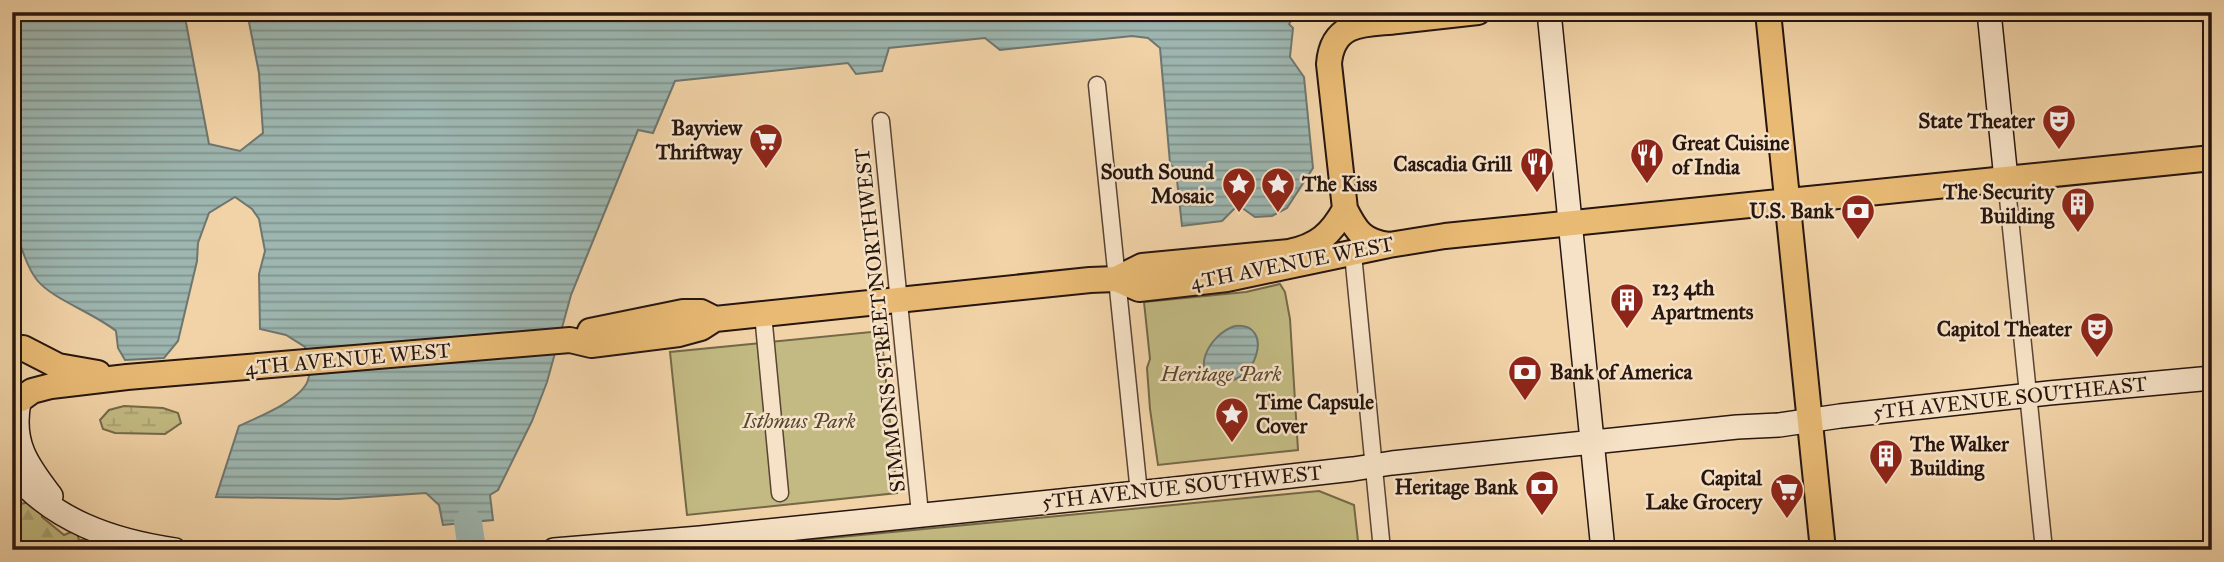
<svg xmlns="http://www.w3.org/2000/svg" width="2224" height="562" font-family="'IM FELL Great Primer',serif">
<defs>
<pattern id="forest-firs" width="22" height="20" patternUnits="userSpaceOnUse" patternTransform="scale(1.75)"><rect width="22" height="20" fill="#c2ba82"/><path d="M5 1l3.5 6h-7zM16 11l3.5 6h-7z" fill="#a79f6f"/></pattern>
<pattern id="wetland-marsh" width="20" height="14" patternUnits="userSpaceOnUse" patternTransform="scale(1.75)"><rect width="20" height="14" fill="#c2ba82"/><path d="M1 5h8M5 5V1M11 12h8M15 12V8" fill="none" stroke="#a79f6f"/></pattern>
<pattern id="water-rules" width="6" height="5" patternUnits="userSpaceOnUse" patternTransform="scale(1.75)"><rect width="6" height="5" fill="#9db6b0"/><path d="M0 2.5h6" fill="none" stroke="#80938e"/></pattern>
</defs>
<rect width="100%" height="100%" fill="#f1d3a7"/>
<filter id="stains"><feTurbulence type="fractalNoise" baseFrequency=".00286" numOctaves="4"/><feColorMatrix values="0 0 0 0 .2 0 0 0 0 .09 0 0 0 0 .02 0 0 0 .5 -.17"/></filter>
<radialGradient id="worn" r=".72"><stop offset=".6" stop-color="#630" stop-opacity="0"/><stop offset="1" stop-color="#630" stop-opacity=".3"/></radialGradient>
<path fill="url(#forest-firs)" stroke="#746848" stroke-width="2" d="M12 477 16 481 15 493 18 495 20 504 36 501 42 507V517L64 535 76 530 79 540H84L97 550H14L20 545C14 537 8 528 15 519L12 514Z"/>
<path fill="url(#wetland-marsh)" stroke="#746848" stroke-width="2" d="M124 406 163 408 178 413 181 423 165 434 115 433 103 429 100 420 109 410Z"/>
<path fill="#c2ba82" stroke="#746848" stroke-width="2" d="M1280 284 1285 292 1290 319 1298 450 1158 465 1150 409 1147 368 1150 359 1144 302 1246 292Z
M881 331 897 493 687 515 670 352Z
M1319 491 1354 505 1359 550H704Z"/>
<path fill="url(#water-rules)" stroke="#6e7670" stroke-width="2" d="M12 12H184L209 144 240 151 263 133 259 73 247 12H1286L1293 18 1289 24 1293 28 1290 57 1304 77 1313 168 1287 208 1272 216 1255 217 1238 205 1222 221 1182 226 1176 171 1170 163 1160 48 1148 38 1132 36 1000 50 985 38 889 48 882 71 856 74 848 63 675 81 653 133 638 130 571 295 547 382 532 421 498 490 490 495 493 520 443 525 439 505 426 493 338 499 216 497 239 426C256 418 302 400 308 380 312 368 308 358 305 347L286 335 260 329 259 274 265 251 261 230 259 219 252 209 235 197 209 213 198 243 197 261 178 341 164 358 125 360 118 348 116 331C94 313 52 299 37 280 25 265 18 236 12 218Z
M1235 326C1276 322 1256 387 1220 381 1188 375 1209 334 1235 326Z"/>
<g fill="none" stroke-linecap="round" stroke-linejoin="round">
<path stroke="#9db6b0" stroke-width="28" d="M468 522 472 550"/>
<g stroke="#5a4435" stroke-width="19">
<path id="street" d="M2210 12 2212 27
M1097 85 1139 493
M881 121 920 514
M2006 179 2044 550
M1353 254 1382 550
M763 314 780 493"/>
</g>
<g stroke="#27150f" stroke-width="26">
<path id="secondary" d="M1549 12 1603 550
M1989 12 2006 179
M19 402C11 443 27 465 51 496
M12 471C53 521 113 541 175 550
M554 550 700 538 1166 490 1353 469 1392 463 1737 427 1779 425 1840 416 2049 393 2212 378"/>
</g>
<g stroke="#27150f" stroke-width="28">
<path id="primary" d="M1768 12 1823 550
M1345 209C1356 231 1363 242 1389 245
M1116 279 1142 266 1289 252C1318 246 1331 234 1345 209L1329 64C1330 50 1335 36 1349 29 1363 22 1382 23 1397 21 1424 18 1451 15 1478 12
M590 331 683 312H701L715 319
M23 348 58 366 98 373
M21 399 32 391 51 386 127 377 570 340 591 345 679 334 701 328 715 319 1090 280 1116 279 1139 289 1227 279 1389 245 1445 236 2212 158"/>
</g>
<use href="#street" stroke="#f6e2c6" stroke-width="16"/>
<use href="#secondary" stroke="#f6e2c6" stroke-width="23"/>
<use href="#primary" stroke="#e8ba74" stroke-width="24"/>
</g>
<defs>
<g id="theatre-pin" transform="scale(1.75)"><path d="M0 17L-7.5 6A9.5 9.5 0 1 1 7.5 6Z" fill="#8f2418" stroke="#f6e2c6"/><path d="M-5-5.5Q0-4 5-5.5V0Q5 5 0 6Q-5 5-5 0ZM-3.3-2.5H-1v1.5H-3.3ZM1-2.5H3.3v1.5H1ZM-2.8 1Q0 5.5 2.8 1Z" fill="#fff"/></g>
<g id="supermarket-pin" transform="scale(1.75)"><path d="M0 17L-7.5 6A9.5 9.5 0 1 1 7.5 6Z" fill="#8f2418" stroke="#f6e2c6"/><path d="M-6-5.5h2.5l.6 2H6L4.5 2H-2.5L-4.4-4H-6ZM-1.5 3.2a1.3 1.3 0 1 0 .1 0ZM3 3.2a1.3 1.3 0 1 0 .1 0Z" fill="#fff"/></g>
<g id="restaurant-pin" transform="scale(1.75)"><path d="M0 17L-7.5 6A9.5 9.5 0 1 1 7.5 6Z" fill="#8f2418" stroke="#f6e2c6"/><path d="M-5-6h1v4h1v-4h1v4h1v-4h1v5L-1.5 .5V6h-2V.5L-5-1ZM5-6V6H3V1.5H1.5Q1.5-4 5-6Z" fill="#fff"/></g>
<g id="sight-pin" transform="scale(1.75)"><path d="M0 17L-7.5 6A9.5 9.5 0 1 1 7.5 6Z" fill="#8f2418" stroke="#f6e2c6"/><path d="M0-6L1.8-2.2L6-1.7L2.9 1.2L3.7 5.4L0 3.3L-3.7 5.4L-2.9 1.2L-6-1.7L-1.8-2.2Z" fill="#fff"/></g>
<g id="building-pin" transform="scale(1.75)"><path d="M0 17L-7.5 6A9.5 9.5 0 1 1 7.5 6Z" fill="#8f2418" stroke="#f6e2c6"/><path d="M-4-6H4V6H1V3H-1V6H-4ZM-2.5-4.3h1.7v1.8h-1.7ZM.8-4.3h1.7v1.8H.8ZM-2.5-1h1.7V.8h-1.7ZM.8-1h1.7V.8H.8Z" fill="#fff"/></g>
<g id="bank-pin" transform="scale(1.75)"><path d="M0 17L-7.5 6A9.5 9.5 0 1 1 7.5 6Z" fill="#8f2418" stroke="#f6e2c6"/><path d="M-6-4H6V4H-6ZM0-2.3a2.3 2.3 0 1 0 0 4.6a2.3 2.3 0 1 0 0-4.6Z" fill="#fff"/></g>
</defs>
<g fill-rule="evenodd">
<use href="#theatre-pin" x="2059" y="121"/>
<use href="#supermarket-pin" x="766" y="140"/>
<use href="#restaurant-pin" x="1647" y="155"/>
<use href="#restaurant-pin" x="1537" y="164"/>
<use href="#sight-pin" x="1239" y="184"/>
<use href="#sight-pin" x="1278" y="184"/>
<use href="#building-pin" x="2078" y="204"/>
<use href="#bank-pin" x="1858" y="211"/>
<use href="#building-pin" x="1627" y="300"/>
<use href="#theatre-pin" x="2097" y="329"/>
<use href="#bank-pin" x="1525" y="372"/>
<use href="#sight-pin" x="1232" y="414"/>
<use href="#building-pin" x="1886" y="456"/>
<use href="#bank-pin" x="1542" y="487"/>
<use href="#supermarket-pin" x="1787" y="490"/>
</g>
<g text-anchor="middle" stroke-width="5" stroke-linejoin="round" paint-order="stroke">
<g font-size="21" font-weight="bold" fill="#27150f" stroke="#f6e2c6" text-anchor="end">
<text x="2035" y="128">State Theater</text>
<text x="742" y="135">Bayview<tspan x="742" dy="24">Thriftway</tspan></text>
<text x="1672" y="150" text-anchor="start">Great Cuisine<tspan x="1672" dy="24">of India</tspan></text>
<text x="1512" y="171">Cascadia Grill</text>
<text x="1214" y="179">South Sound<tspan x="1214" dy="24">Mosaic</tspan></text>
<text x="1302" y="191" text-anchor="start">The Kiss</text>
<text x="2054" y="199">The Security<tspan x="2054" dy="24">Building</tspan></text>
<text x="1834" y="218">U.S. Bank</text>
<text x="1652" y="295" text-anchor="start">123 4th<tspan x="1652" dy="24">Apartments</tspan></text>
<text x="2072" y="336">Capitol Theater</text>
<text x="1550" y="379" text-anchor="start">Bank of America</text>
<text x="1256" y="409" text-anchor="start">Time Capsule<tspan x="1256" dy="24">Cover</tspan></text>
<text x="1910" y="451" text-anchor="start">The Walker<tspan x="1910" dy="24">Building</tspan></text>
<text x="1762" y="485">Capital<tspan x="1762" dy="24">Lake Grocery</tspan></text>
<text x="1518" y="494">Heritage Bank</text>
</g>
<g font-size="21" fill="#27150f" stroke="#f6e2c6">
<text transform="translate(1292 263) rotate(-11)" y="7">4TH AVENUE WEST</text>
<text transform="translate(880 320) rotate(-96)" y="7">SIMMONS STREET NORTHWEST</text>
<text transform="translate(348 359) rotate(-5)" y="7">4TH AVENUE WEST</text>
<text transform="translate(2010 398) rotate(-6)" y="7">5TH AVENUE SOUTHEAST</text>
<text transform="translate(1182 487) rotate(-6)" y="7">5TH AVENUE SOUTHWEST</text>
</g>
<g font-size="21" font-style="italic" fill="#564732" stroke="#f6e2c6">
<text x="1221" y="381">Heritage Park</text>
<text x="799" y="428">Isthmus Park</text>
</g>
</g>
<rect width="2224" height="562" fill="none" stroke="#f1d3a7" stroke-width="42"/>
<rect x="14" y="14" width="2196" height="534" fill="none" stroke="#27150f" stroke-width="3.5"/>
<rect x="21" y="21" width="2182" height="520" fill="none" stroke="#27150f" stroke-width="2"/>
<rect width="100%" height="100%" filter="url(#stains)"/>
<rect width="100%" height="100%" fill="url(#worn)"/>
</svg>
